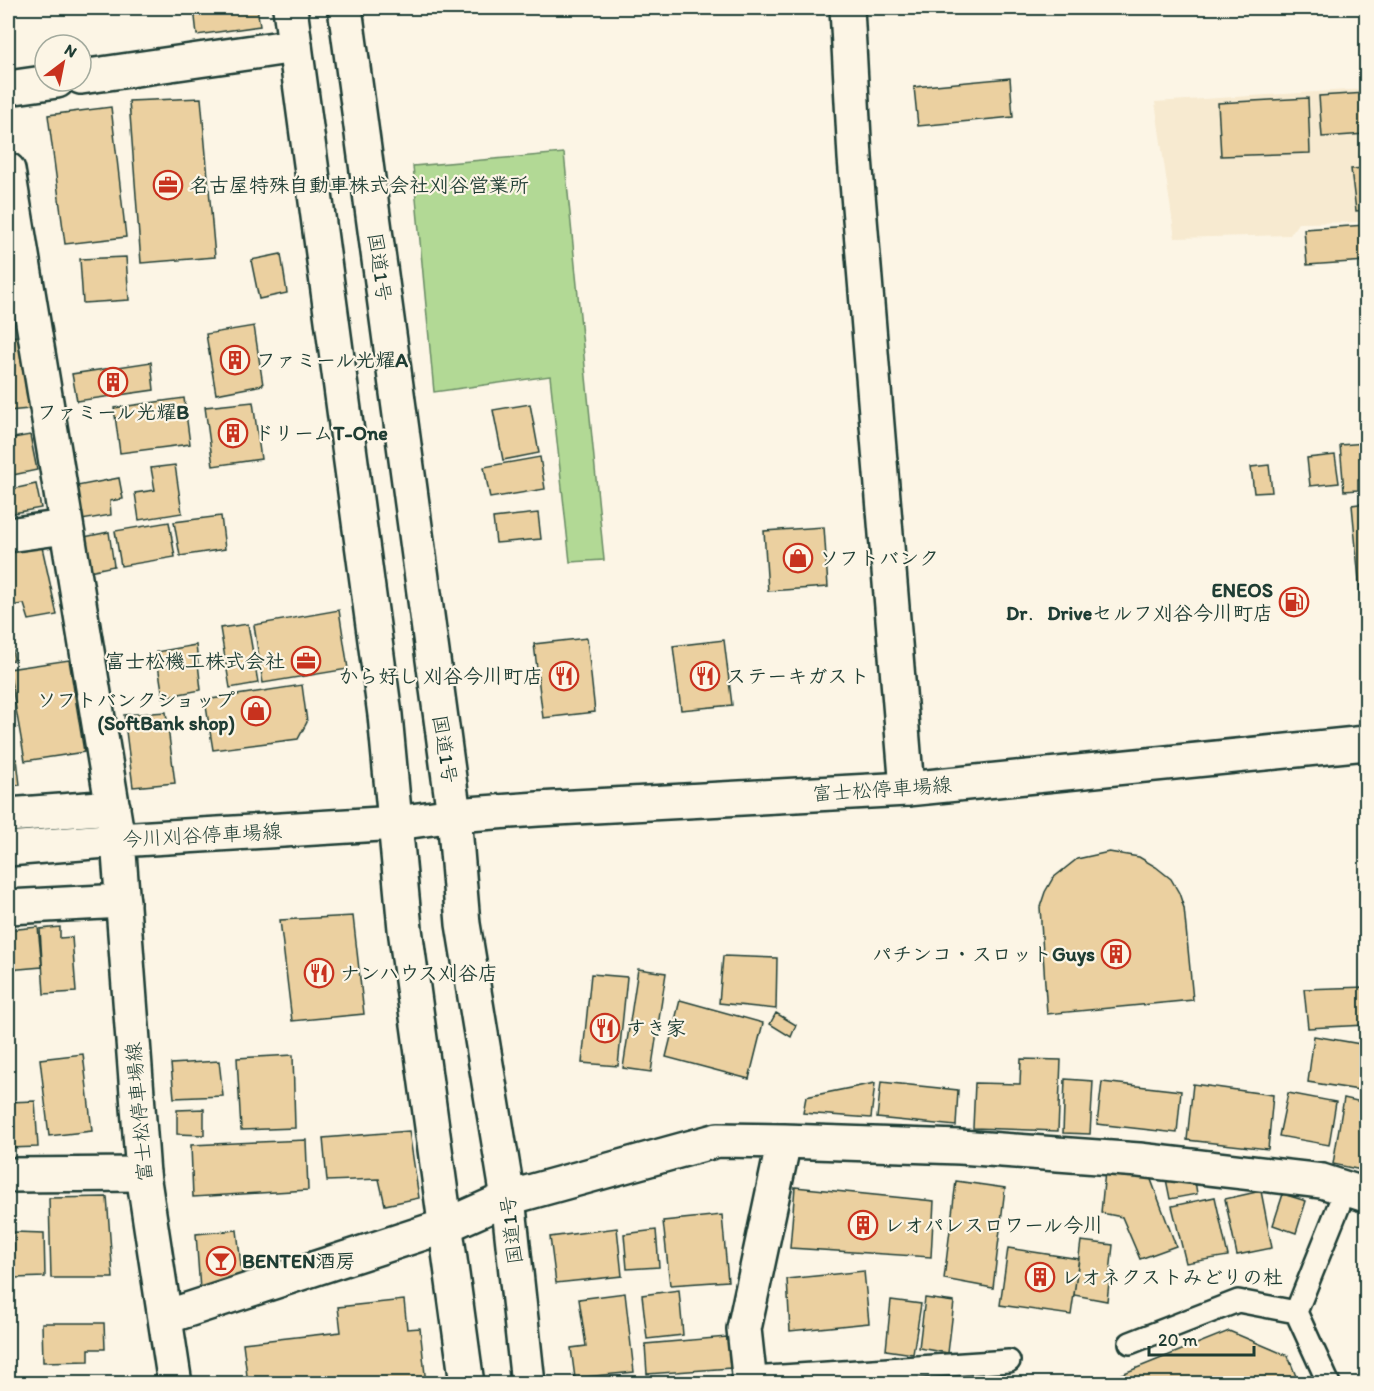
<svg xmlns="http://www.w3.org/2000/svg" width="1374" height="1391" font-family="Itim,'Klee One',sans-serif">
<rect width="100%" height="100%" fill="#fcf5e5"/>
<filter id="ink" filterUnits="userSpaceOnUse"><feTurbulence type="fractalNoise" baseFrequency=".0167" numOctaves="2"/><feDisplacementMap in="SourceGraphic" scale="12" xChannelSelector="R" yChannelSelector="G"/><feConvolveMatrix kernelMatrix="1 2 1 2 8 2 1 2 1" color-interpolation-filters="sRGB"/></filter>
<g filter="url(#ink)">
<path fill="#f7ead0" d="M1366 89V222L1298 223 1290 235 1175 238 1155 102Z"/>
<path fill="#b2d995" stroke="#688b64" stroke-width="1.5" d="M564 153 604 560 570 562 550 376 434 392 413 166Z"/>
<path fill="#ebd0a0" stroke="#1f3d34" stroke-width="1.5" d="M118 8H158L119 13Z
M194 8H257L260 26 197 35Z
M1010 78 1013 117 918 126 914 87Z
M1366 93V134L1322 137 1319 96Z
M201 98 215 257 141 263 129 101Z
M1308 98 1310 153 1221 156 1218 103Z
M111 107 126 237 65 244 48 115Z
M1366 168V210L1356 211 1351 169Z
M1366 225V261L1307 265 1304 229Z
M281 254 287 293 259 299 251 260Z
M126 257 129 300 83 303 80 259Z
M254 326 263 385 216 394 206 334Z
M18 336 29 409 8 411V337Z
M151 362 154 390 77 401 72 374Z
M184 398 190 444 120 453 114 408Z
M253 402 261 459 213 466 205 407Z
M530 404 539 453 503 460 493 410Z
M30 435 37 470 8 476V439Z
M1366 443V480H1358V490L1344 491 1340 445Z
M1335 455 1339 483 1310 486 1307 458Z
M540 457 545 489 490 498 484 467Z
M175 465 182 513 139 520 135 493 155 490 151 468Z
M1269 465 1272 492 1254 493 1251 467Z
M119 478 123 499 110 501 111 515 82 520 77 486Z
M36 484 41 508 8 514V490Z
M1366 503V656L1352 505Z
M538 513 541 539 496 543 493 518Z
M221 516 225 549 180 556 174 522Z
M169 522 175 557 121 566 115 531Z
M824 527 828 587 768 591 764 531Z
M109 532 114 566 84 572 79 538Z
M42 547 57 615 29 620 24 604 8 606V552Z
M339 610 348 669 263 683 254 625Z
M8 622 14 660 8 661Z
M248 624 258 683 230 688 220 628Z
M587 638 595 712 543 718 534 644Z
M724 640 732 705 681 710 673 646Z
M196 645 201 690 163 697 156 652Z
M69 660 84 752 25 761 9 669Z
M302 685 307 722 298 739 213 750 205 700Z
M166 712 175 783 133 787 124 715Z
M17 759 20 785 8 786V760Z
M1109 852 1139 857 1156 867 1171 879 1179 893 1184 908 1193 1000 1047 1014 1040 907 1045 892 1053 878 1077 859Z
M353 916 364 1014 292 1021 280 920Z
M38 927 42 967 8 970V930Z
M60 927V938L72 937 76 992 44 994 40 929Z
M723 956 777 958 776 1009 719 1003Z
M638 969 666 973 651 1072 623 1068Z
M591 974 627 977 618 1066 582 1063Z
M8 976H11L13 1006 8 1007Z
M1366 987V1025L1308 1028 1304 989Z
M680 1000 763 1023 749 1079 666 1057Z
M776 1013 796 1025 791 1037 770 1024Z
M1314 1036 1366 1045V1091L1308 1082Z
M83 1054 92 1131 49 1136 40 1059Z
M293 1055 295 1128 241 1130 237 1058Z
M1021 1059 1061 1060 1058 1131 973 1128 975 1083 1020 1084Z
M219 1061 223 1096 174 1098 171 1064Z
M1065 1079 1093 1081 1090 1134 1063 1133Z
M881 1082 958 1090 956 1126 877 1118Z
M1102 1082 1181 1091 1177 1133 1097 1124Z
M875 1083 871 1118 803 1113 806 1097Z
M1193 1084 1273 1095 1268 1149 1187 1140Z
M1288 1093 1336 1102 1329 1145 1279 1136Z
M1344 1098 1366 1103V1171L1333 1164Z
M35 1101 38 1147 8 1148V1102Z
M204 1109V1135L177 1134V1110Z
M409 1131 419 1198 385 1205 379 1179 327 1181 323 1138Z
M306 1140 308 1190 193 1197 191 1145Z
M1105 1171 1150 1177 1176 1246 1140 1259 1122 1217 1101 1213Z
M1194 1174 1197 1194 1170 1199 1166 1179Z
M956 1181 1005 1188 993 1288 944 1279Z
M795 1187 934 1201 931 1257 790 1248Z
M1261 1191 1272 1248 1237 1255 1225 1199Z
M1283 1194 1306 1201 1296 1233 1273 1225Z
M107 1197 113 1278H51L49 1198Z
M1215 1197 1228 1256 1186 1263 1172 1206Z
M722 1215 728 1281 670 1285 663 1221Z
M8 1219H9L8 1280Z
M617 1228 622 1276 556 1283 550 1237Z
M237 1230 242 1274 200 1290 196 1234Z
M656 1230 659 1267 627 1269 624 1234Z
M14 1232 44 1233 45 1277 14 1278Z
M1081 1241 1113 1245 1107 1301 1074 1295Z
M1008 1248 1079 1259 1071 1315 1000 1305Z
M864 1271 869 1323 790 1331 787 1279Z
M679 1290 683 1335 647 1339 642 1295Z
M625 1293 634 1372 575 1378 571 1348 586 1346 579 1299Z
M925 1298 954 1302 948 1353 919 1348Z
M404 1300 407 1329 420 1328 426 1384H248L243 1343 341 1332 338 1307Z
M891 1300 921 1304 913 1354 886 1350Z
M42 1323H104L105 1349H89V1361L43 1362Z
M1229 1331 1288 1356 1299 1384H1097Z
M727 1337 731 1368 647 1374 645 1344Z
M714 1379V1384H653Z"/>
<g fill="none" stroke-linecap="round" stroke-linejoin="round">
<g stroke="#1f3d34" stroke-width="26">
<path id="lane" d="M1296 1312 1329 1384
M1130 1343 1238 1301 1296 1312 1346 1188
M750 1378 1009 1361"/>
</g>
<g stroke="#1f3d34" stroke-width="38">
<path id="street" d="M847 8 855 158 907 789
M81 77 295 46
M8 88 57 81
M8 170 118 840
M8 535 65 527
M8 815 113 807
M8 907 123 901
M784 1141 960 1147 1139 1160 1322 1181 1366 1195
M8 1175 143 1174
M166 1317 445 1226 508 1198 718 1140 784 1141 744 1329 750 1384"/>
</g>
<g stroke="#1f3d34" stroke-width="38">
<path id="secondary" d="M118 840 143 1174 175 1384
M8 849 118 840 397 823 454 815 538 809 907 789 1366 743"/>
</g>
<g stroke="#1f3d34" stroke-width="38">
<path id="highway" d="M290 8 385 715 405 929 467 1384
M345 8 454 815 463 924 508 1198 528 1384"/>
</g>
<use href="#lane" stroke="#fcf5e5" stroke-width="21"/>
<use href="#street" stroke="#fcf5e5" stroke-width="33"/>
<use href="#secondary" stroke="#fcf5e5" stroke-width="33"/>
<use href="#highway" stroke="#fcf5e5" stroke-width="33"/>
</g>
</g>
<defs>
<g id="office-ring" transform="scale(1.5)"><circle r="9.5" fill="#fcf5e5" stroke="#c8321e" stroke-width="1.5"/><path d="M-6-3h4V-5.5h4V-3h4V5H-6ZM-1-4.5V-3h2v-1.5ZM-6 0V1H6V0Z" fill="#c8321e"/></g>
<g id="building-ring" transform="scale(1.5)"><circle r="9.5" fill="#fcf5e5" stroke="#c8321e" stroke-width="1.5"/><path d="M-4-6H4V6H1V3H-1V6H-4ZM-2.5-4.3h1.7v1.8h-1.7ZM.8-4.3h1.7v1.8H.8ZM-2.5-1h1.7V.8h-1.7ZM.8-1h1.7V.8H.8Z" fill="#c8321e"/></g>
<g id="shop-ring" transform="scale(1.5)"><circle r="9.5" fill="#fcf5e5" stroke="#c8321e" stroke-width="1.5"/><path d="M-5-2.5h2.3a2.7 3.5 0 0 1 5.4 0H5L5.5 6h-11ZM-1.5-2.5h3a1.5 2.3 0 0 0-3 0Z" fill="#c8321e"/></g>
<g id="fuel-ring" transform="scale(1.5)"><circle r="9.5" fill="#fcf5e5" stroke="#c8321e" stroke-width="1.5"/><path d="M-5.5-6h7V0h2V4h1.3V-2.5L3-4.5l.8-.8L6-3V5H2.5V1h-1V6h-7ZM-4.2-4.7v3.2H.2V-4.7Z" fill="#c8321e"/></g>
<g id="restaurant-ring" transform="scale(1.5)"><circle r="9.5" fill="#fcf5e5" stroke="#c8321e" stroke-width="1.5"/><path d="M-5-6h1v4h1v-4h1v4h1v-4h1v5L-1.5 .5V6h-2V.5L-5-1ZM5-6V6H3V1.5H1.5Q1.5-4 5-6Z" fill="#c8321e"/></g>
<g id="bar-ring" transform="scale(1.5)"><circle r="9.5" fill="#fcf5e5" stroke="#c8321e" stroke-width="1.5"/><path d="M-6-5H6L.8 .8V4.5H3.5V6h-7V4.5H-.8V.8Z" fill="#c8321e"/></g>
</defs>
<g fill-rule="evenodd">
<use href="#office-ring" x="168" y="185"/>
<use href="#building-ring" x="235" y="360"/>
<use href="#building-ring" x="113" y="382"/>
<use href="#building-ring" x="233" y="433"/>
<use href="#shop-ring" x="798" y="558"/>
<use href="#fuel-ring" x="1294" y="602"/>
<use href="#office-ring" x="306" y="661"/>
<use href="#restaurant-ring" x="564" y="676"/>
<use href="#restaurant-ring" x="705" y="676"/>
<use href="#shop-ring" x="256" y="711"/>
<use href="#building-ring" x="1116" y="954"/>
<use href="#restaurant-ring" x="319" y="973"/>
<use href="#restaurant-ring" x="605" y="1028"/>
<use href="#building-ring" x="863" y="1225"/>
<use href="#bar-ring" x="221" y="1261"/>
<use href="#building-ring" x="1040" y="1277"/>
</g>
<g text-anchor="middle" stroke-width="4.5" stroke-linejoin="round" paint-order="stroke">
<g font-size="20" font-weight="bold" fill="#1f3d34" stroke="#fcf5e5" text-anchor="start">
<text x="189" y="192">名古屋特殊自動車株式会社刈谷営業所</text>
<text x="256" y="367">ファミール光耀A</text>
<text x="113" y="419" text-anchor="middle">ファミール光耀B</text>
<text x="254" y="440">ドリームT-One</text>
<text x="819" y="565">ソフトバンク</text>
<text x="1273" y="597" text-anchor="end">ENEOS<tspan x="1273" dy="23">Dr．Driveセルフ刈谷今川町店</tspan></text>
<text x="285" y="668" text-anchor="end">富士松機工株式会社</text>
<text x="543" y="683" text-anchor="end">から好し 刈谷今川町店</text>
<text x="726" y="683">ステーキガスト</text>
<text x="235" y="707" text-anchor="end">ソフトバンクショップ<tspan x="235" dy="23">(SoftBank shop)</tspan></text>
<text x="1095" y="961" text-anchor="end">パチンコ・スロットGuys</text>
<text x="340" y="980">ナンハウス刈谷店</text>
<text x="626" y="1035">すき家</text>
<text x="884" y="1232">レオパレスロワール今川</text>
<text x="242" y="1268">BENTEN酒房</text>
<text x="1061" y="1284">レオネクストみどりの杜</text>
</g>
<g font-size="20" fill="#1f3d34" stroke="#fcf5e5">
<text transform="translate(380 267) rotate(82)" y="7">国道1号</text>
<text transform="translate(445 749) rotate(81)" y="7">国道1号</text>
<text transform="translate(882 789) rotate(-4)" y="7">富士松停車場線</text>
<text transform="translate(202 835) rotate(-3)" y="7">今川刈谷停車場線</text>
<text transform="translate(139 1112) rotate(-95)" y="7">富士松停車場線</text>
<text transform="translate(511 1230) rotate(-97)" y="7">国道1号</text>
</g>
</g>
<rect width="1374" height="1391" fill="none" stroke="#fcf5e5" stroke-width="30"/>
<rect x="15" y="15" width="1344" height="1361" fill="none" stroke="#1f3d34" stroke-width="2" filter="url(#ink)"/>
<g transform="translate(63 63) rotate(32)"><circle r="28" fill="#fcf5e5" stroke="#a4ab9e" stroke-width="1.5"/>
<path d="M0-4.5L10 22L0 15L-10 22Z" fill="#c8321e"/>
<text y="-9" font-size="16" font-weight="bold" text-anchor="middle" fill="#1f3d34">N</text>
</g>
<path d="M1149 1346v9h105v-9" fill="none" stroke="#1f3d34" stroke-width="3"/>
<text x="1158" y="1346" font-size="18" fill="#1f3d34" stroke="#fcf5e5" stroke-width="4.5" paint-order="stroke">20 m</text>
</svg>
